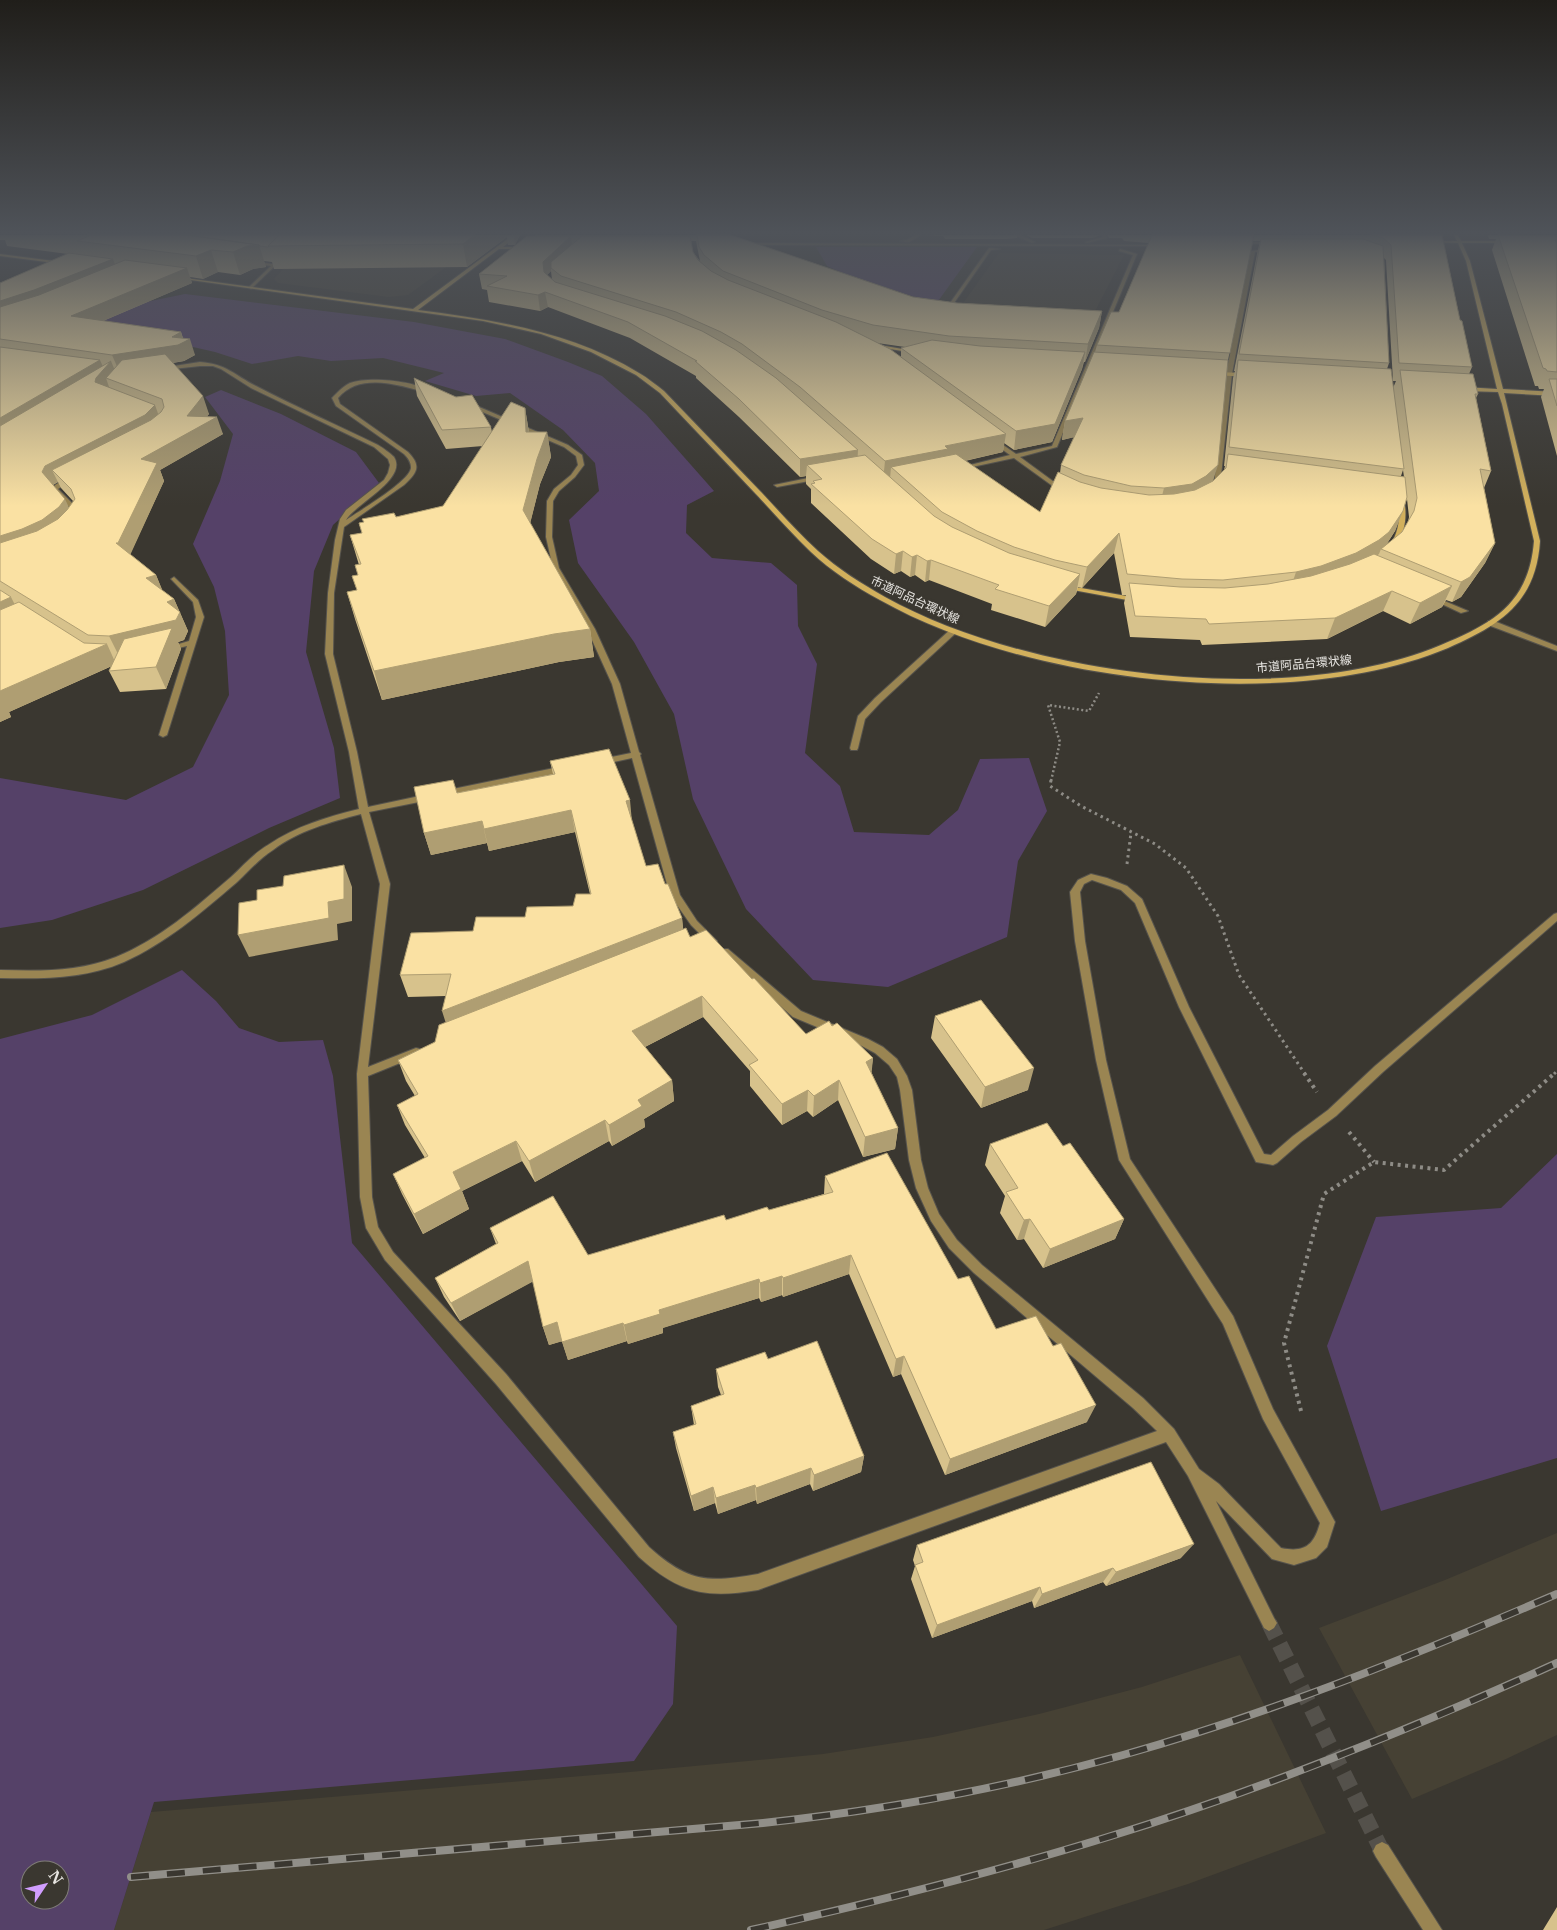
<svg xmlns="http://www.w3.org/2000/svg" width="1557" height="1930" font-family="'Libre Baskerville','Noto Sans JP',serif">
<rect width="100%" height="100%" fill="#3a3730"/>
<path fill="#464134" d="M314 235H490L408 295 389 297 278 283 274 279Z
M999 253 1124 255 1092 317 959 309Z
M1557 1533V1735L1506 1759 1412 1799 1319 1628 1445 1580Z
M1240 1655 1326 1833 1188 1884 1044 1930H114L151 1812 630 1772 823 1754 933 1737 1039 1714 1142 1687Z"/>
<path fill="#554168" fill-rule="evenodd" d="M816 247H977L936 304 847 275 827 266Z
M185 294 414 322 505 339 568 362 602 376 646 414 714 491 687 505 686 533 712 558 771 563 797 585 798 626 817 664 805 753 840 786 854 832 929 835 958 810 980 759 1029 758 1047 811 1018 861 1007 937 888 987 813 980 746 909 693 799 674 714 634 642 578 563 569 520 599 491 595 463 563 430 510 393 476 396 425 381 444 373 383 358 331 361 298 356 252 364 215 352 162 340 72 328 131 305Z
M221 390 281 414 356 452 379 483 333 525 314 571 306 652 334 748 340 798 269 828 143 890 52 920 0 928V778L126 800 193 767 229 695 225 631 214 587 193 544 220 481 233 434 205 397Z
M182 970 216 1001 239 1028 279 1042 323 1040 333 1076 352 1243 677 1626 673 1704 634 1761 154 1802 114 1930H0V1039L92 1015ZM30 1870H60V1900H30Z
M1557 1154V1458L1381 1511 1327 1346 1376 1217 1501 1208Z"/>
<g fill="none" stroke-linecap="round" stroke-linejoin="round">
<path stroke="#54514b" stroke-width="16" stroke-dasharray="16 8" stroke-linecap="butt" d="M1269 1623 1382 1851"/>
<g stroke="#56534c" stroke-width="2">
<path id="street" d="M915 235H921L909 242 900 241 907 240Z
M1014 235H1021L1035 242 1032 243Z
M1102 235H1106L1107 238 1087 243 1085 242 1103 237Z
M1284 235H1288L1289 238 1276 244 1237 243 1275 242 1285 237Z
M743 243 1161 245 1163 246 742 245Z
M989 248 1000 249 991 250 947 313H943Z
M1120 249 1137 254 1057 447 1020 457 1065 490V492H1061L1014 458 958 470V468L1010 455 992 442V440H996L1016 454 1052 446 1133 255 1119 251Z
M1269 249 1270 251 1255 252 1232 374 1220 485 1216 491 1214 492 1211 490 1214 485 1226 374 1251 251Z
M249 261 273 264 275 261 279 262 251 289 249 287 271 266 251 263Z
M200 362C227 364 234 375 256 386 296 407 337 425 378 445 383 448 390 453 394 457 408 479 355 504 346 520 359 511 409 482 411 468 411 462 408 458 404 454L336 406 332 398C338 392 342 387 350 383 370 376 413 381 431 391L428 393C399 385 360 372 338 398L340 404 408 452C422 466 417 473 404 485L344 527 334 593 333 654 357 752 368 807 429 794 433 797 429 800 369 812 390 884 368 1067 416 1048 420 1049 421 1052 420 1055 368 1076 372 1197 378 1227 393 1252 506 1374 649 1547C688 1582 707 1583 758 1574L1157 1431 1133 1408 974 1273 949 1248 931 1221 916 1188 909 1160 900 1090 897 1077 889 1065 875 1053 860 1045 793 1017 722 955 720 952 722 949H728L801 1011 868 1039 883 1047 897 1059 907 1076 912 1090 921 1160 928 1188 939 1214 957 1240 982 1265 1143 1398 1174 1429 1199 1469 1219 1484 1281 1548C1305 1553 1314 1545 1320 1523L1263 1419 1223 1324 1119 1160 1096 1060 1075 941 1070 892 1078 880 1091 874 1107 878 1127 886 1142 899 1189 1007 1264 1154 1271 1155 1293 1136 1328 1110 1375 1066 1554 914 1557 913V921L1383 1072 1336 1116 1301 1142 1277 1163 1273 1165 1256 1162 1179 1007 1135 903 1121 890 1092 880 1084 884 1080 892 1085 941 1106 1060 1130 1159 1233 1316 1273 1409 1335 1522 1327 1547 1316 1558 1294 1565 1272 1559 1216 1501 1274 1618 1277 1623 1274 1628 1269 1631 1264 1628 1188 1476 1166 1442 758 1590C705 1599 679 1593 639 1557L496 1384 385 1260 366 1228 360 1197 357 1074 380 884 361 814C330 822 298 831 273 850 259 859 248 872 236 883 201 913 166 943 124 962 85 979 42 979 0 978V970C39 971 79 972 116 957 160 939 195 908 231 877 243 866 254 853 268 845 296 826 327 817 359 809L349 752 325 654 328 593 335 540 340 519 346 510 384 480 388 473 390 465 388 459 374 447 251 388 221 369 213 366H200L164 370 161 368Z
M466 403H470L568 445 582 455 584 465 575 477 559 491 553 501 552 537 559 568 595 629 620 684 639 752 641 754 640 755 680 895 697 921 717 941 715 943H709L691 925 670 895 632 758 600 765 596 762 597 760 631 753 612 684 587 629 553 568 546 537 547 501 554 489 571 475 578 465 576 456 564 447 466 405Z
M70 476 72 477V479L58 489 78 509 81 514 78 516 52 489 55 485Z
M818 476 820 477V479L777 487 774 485Z
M174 577 198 600 204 617 167 735 163 737 159 735 187 646 166 651 162 649 189 641 196 617 193 602 172 580 171 579Z
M1431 597H1435L1468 611 1461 613 1431 599Z
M1488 621H1494L1557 646V651L1488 625Z
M951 629 958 631 881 702 865 719 858 748 857 750H851L850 748 858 716 875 698Z
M564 766 567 767V771L443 797 439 794 443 791Z
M1382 1842 1388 1845 1442 1930H1423L1376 1857 1373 1851 1376 1845Z"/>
</g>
<g stroke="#56534c" stroke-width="2">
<path id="secondary" d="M513 235H518L503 247H525L526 249H499L418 310C495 320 572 332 639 373 648 378 656 385 664 391 696 424 728 458 760 491 779 511 797 532 818 551 838 569 862 584 885 597 1029 677 1288 709 1441 645 1494 623 1529 603 1534 541L1502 404 1498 392 1464 391 1461 389 1464 387 1497 389 1466 261 1458 243 1429 242 1457 241 1454 235H1458L1461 241H1508L1507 243H1462L1470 261 1503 389 1557 392V396L1504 393 1540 541C1536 603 1500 625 1448 648 1290 714 1027 683 880 600 856 587 831 571 811 552 791 533 773 512 754 492 723 459 691 426 660 393L636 375 591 352 541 334 483 321 176 278 178 277 413 309Z
M0 254 62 262 64 263 62 264 0 256Z
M874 344 914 351 916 352 914 353 872 346Z
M1213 372 1248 373 1251 375 1248 377 1215 375Z
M1401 496 1404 498C1407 516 1406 530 1396 545L1394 546 1391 544C1400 529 1400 515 1398 498Z
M1064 585 1138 598 1142 600 1138 602 1062 588V586Z"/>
</g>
<path stroke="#8e8c86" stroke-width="2.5" stroke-dasharray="2 2.5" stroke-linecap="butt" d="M1051 781 1060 742 1048 705 1089 711 1099 693"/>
<path stroke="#8e8c86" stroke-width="3" stroke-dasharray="2.5 4" stroke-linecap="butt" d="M1051 780 1050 786 1081 806 1155 844 1186 868 1218 916 1239 975 1305 1074
M1127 864 1131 833
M1554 1074 1557 1071"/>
<path stroke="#8e8c86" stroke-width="4" stroke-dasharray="3 4.5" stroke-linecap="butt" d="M1304 1073 1317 1092
M1349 1132 1374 1162
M1301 1411 1284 1343 1324 1194 1374 1162 1444 1170 1555 1073"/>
<use href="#street" fill="#9a8552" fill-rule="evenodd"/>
<use href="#secondary" fill="#d2b05c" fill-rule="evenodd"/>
<g stroke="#918f89" stroke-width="8">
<path id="rail" d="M131 1877 763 1823C885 1810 1005 1788 1123 1755 1272 1713 1415 1655 1557 1594
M751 1930C872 1903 992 1873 1111 1836 1263 1789 1412 1729 1557 1663"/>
</g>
<use href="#rail" stroke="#3a3730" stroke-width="5.5" stroke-dasharray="18" stroke-linecap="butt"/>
</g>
<path fill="#d7c28c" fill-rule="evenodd" d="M0 235H520L515 245H508L507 237 467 267 274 269 272 262 264 261 266 267 253 269 240 275 218 272 203 279 190 277 192 283 103 321 181 332 183 338 195 355 184 361 173 363 209 414 207 416 223 434 160 470 164 481 130 554 156 575 162 590 174 599 188 631 184 640 178 642 181 649 166 689 120 692 109 671 112 666 9 712 11 717 0 722V283L68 254 7 246 5 240H0ZM58 482 61 488 73 501 69 508 53 485Z
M535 235H731L913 297 957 303 1102 311 1099 328 1085 362H1084L1082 369 1052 442 1014 450 1004 443 1003 452 965 461 1040 512 1060 473 1061 465 1074 437 1062 440 1065 421 1095 352 1097 345 1119 312 1149 243 1124 241 1122 238H1109L1107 235H1442L1460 320 1472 367 1469 374 1478 394 1476 398 1491 471 1484 488 1495 543 1485 563 1461 597 1452 602 1446 600 1442 607 1410 624 1383 611 1327 639 1202 645 1200 640 1130 637 1124 603 1126 595H1122L1114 553 1082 588 1078 587 1076 594 1045 627 991 610 992 604 929 580 925 582 915 575 910 577 901 571 894 574 871 559 811 503V489L806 484V476L800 477 739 417 696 378V376L630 338 548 307 540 311 489 302 487 290 482 289 479 274 535 236ZM691 241H696L700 261 693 252ZM1253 241H1260L1257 254 1234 371H1235L1233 378 1224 466H1225L1224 470 1213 482 1228 360ZM1384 258 1386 260 1393 381H1396L1393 388 1387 369 1389 363ZM551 271 552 280 547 275ZM877 343 905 347 901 348V357ZM1403 470 1404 477 1401 476ZM1407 499 1409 517 1408 522 1402 532 1386 545 1395 531Z
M1017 235V238L1006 239H945L943 236 923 235Z
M1026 235H1100L1093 238H1032Z
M1488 235H1557V456L1541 397 1544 389H1539L1538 386H1535L1492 250 1496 239H1489Z
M414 378 491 427 492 432 525 408 529 432H547L551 457 540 484 530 523 590 629 594 657 559 662 382 700 355 619 347 592 357 590 352 576 358 575 355 565H359L350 535 362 533 359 523 396 517 443 506 483 446 446 449 417 396Z
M550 761 632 822 646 866 665 884 682 918 683 929 690 937 752 979 806 1034 832 1026 873 1058 871 1072 898 1128 895 1149 863 1157 838 1100 813 1117 807 1111 782 1125 750 1086V1071L703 1017 645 1047 672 1080 674 1101 644 1119 645 1127 612 1146 609 1141 535 1182 522 1161 462 1191 469 1209 423 1234 402 1194 393 1174 425 1158 405 1125 397 1105 415 1096 406 1081 398 1060 435 1042 446 1023V996L408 997 400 975 473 931 525 917 573 906 590 894 575 832 489 851 487 843 431 855 424 833 457 793 553 774Z
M935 1016 1028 1090 981 1108 931 1038Z
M990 1144 1063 1146 1124 1219 1115 1239 1043 1268 1024 1239 1017 1240 1000 1213 1005 1196 985 1165Z
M825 1176 958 1279 996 1329 1087 1422 945 1475 901 1374 893 1377 849 1274 783 1297 782 1295 761 1302 759 1298 662 1328 663 1333 628 1344 627 1341 568 1360 562 1341 549 1345 543 1327 533 1281 460 1321 444 1297 435 1278 496 1244 490 1228 588 1255 726 1220 769 1210 824 1194Z
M768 1359 864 1456 861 1472 813 1491 810 1484 757 1504 756 1500 718 1514 715 1503 694 1511 676 1448 673 1432 694 1425 691 1406 721 1395 718 1387 716 1369Z
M917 1545 1181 1558 1106 1586 1103 1582 1034 1608 1032 1601 932 1638 911 1579 915 1566 913 1560Z
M1557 1907V1930H1543Z"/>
<path fill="#af9e72" d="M475 235H507V237L467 267 463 244Z
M514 235H520L515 245Z
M1093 235H1100L1093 238Z
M571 236 573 251 551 268V271L545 277 544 272 543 262Z
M259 245 266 267 253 269 240 275 233 252 247 246Z
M211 250 218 272 203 279 196 256Z
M113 259 118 273 0 319V301Z
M187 268 192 283 77 332 71 316Z
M545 292 548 307 540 311 538 295Z
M1102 311 1099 328 1085 362 1088 344Z
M181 332 184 342 190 339 195 355 184 361 119 371 112 355 172 337Z
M1085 352 1082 369 1052 442 1014 450 1016 431Z
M100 360 104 369 111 361 118 378H106L109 387 0 441V418Z
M203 396 209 414 200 426 217 417 223 434 160 470 164 481 127 562 116 543 141 459 187 416Z
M155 405 161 422 52 470 58 482 54 484 50 490 42 472 45 466Z
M525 408 529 433 526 432Z
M1083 418 1079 436 1062 440 1065 421Z
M547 432 551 457 540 484 527 536 523 510 537 459Z
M1006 434 1003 452 946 465 891 467 890 479 883 481 885 461 945 446Z
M858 450 857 468 807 465 806 476 800 477V459Z
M1218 465 1212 484 1159 508 1164 488Z
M65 499 74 518 0 558V536Z
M1403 511 1395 531 1383 550 1381 549 1379 554 1371 560 1289 593 1296 572Z
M1119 533 1114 553 1082 588 1087 567Z
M1495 543 1485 563 1461 597 1452 602 1461 582Z
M903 551 901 571 894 574 896 554Z
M917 555 915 575 910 577 912 557Z
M931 560 929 580 925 582 927 561Z
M1080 574 1076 594 1045 627 1049 606Z
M156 575 164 594 146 578Z
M1452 586 1442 607 1410 624 1420 603Z
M1392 591 1383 611 1327 639 1335 618Z
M11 597 21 617 0 626V602Z
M174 599 188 631 184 640 178 642 181 649 166 689 156 667 119 656 109 636 167 602Z
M590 629 594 657 559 662 382 700 374 671 554 634Z
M107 644 116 664 9 712 11 717 0 722V691Z
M630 800 632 822 626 801Z
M571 810 575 832 489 851 484 829Z
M482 821 487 843 431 855 424 833Z
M344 865 352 887V921L337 924 338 940 249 957 238 935 328 902Z
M682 918 684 940 449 1033 442 1011Z
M702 996 703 1017 635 1052 632 1031Z
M873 1058 871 1079 866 1062Z
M1034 1068 1028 1090 981 1108 985 1087Z
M672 1080 674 1101 644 1119 645 1127 612 1146 609 1125 638 1100Z
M839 1080 838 1100 813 1117 814 1096Z
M808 1090 807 1111 782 1125V1104Z
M605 1120 609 1141 535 1182 529 1161Z
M898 1128 895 1149 863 1157 865 1137Z
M516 1141 522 1161 462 1191 469 1209 423 1234 414 1214 453 1172Z
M1030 1219 1024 1239 1017 1240 1024 1220Z
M1124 1219 1115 1239 1043 1268 1050 1249Z
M851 1255 849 1274 783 1297V1278Z
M528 1261 534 1281 460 1321 451 1303Z
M782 1276V1295L761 1302 760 1283Z
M759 1279V1298L663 1328V1333L628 1344 624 1325 659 1310Z
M557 1322 563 1341 549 1345 543 1327Z
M623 1323 627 1341 568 1360 562 1342Z
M904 1356 901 1374 893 1377 896 1359Z
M1096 1405 1087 1422 945 1475 950 1459Z
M864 1456 861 1472 813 1491 814 1475Z
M811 1468 810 1484 757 1504 756 1488Z
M755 1485 756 1500 718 1514 716 1498Z
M713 1487 715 1503 694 1511 691 1496Z
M1194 1544 1181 1558 1106 1586 1116 1572Z
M1113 1568 1103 1582 1034 1608 1042 1594Z
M1040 1587 1032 1601 932 1638 937 1625Z"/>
<path fill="#fae1a3" stroke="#af9e72" d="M87 235H187L259 245 247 246 233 252 211 250 196 256 77 241 89 236Z
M187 235H279L268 246H269L268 247 260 246 259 245Z
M279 235H475L463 244 268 246Z
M697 235H731L913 297 957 303 1102 311 1088 344 949 336 873 325 822 310 723 271 704 255 699 247Z
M1152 235H1254L1230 353 1097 345 1111 312H1119Z
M1372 235H1442L1460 320 1462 321 1472 367 1399 363 1391 245 1383 238Z
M1498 235 1557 236V240H1555L1557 244V372L1547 371 1546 369 1543 368Z
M527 236H571L543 262 544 272 555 282 665 316 702 331 736 350 776 378 858 450 800 459 739 399 695 361H697L628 322 545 292 538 295 487 286 507 276 479 274Z
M582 236H690L693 252 698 260 711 271 728 280 836 322 890 349 1006 434 945 446 948 449 885 461 800 387 742 344 721 332 676 312 561 276 551 268V262Z
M1261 239H1363L1383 246 1389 363 1239 354Z
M69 253 113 259 34 290 0 301V283Z
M125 260 187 268 71 316 181 332 172 337 190 339 178 345 112 355 0 339V307L39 295Z
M932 340 980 346 1085 352 1055 424 1016 431 901 348Z
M0 347 100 360 0 418Z
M1094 352 1228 360 1218 465 1206 476 1192 484 1164 488 1131 486 1084 475 1061 465 1083 418 1065 421Z
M165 354 203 396 187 416 217 417 141 459 157 463 118 543H116L156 575 146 578 174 599 167 602 180 612 176 620 109 636 88 635 0 581V543L37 531 58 519 67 510 75 499 71 489 52 470 151 420 161 412 164 407 162 399 106 378 122 360Z
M1238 360 1391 369 1404 469 1229 447Z
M111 361 96 378 95 382 155 405 145 415 45 466 42 472 65 499 59 507 42 520 22 529 0 536V426Z
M1400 370 1473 374 1478 394H1475L1491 471 1480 469 1495 543 1470 577 1461 582 1381 549 1402 532 1414 511 1417 498Z
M414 378 456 397 472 395 491 427 442 430Z
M1549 379H1557V406Z
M511 402 525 408 526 432H547L537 459 523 510 590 629 554 634 374 671 347 592 357 590 352 576 358 575 355 565 361 564 350 535 362 533 359 523 364 522 362 519 394 513 396 517 443 506Z
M956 454 1040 512 1058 472 1080 482 1101 488 1149 495 1174 494 1195 490 1213 481 1226 468 1228 454 1405 477 1407 497 1403 511 1389 532 1379 540 1356 553 1321 566 1296 572 1223 580 1182 579 1127 574 1119 533 1087 567 1055 560 1014 547 977 531 942 512 891 467Z
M865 455 934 516 952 527 1009 553 1080 574 1049 606 995 589 999 585 931 560 927 561 917 555 912 557 903 551 896 554 872 539 811 484 815 483 813 481 822 479 807 465Z
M1374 554 1452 586 1420 603 1392 591 1335 618 1209 624 1206 619 1135 616 1129 583 1180 587 1225 588 1268 584 1311 576 1350 564Z
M0 590 11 597 0 602Z
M19 602 84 643 107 644 0 691V610Z
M172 628 156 667 109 671 124 639Z
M609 749 630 800 626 801 646 866 658 864 665 884H668L682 918 442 1011 451 974 400 975 411 933 473 931 476 917H525L527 907 573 906 576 894H591L571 810 484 829 482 821 424 833 414 787 453 780 457 793 555 774 550 761Z
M344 865V899L328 902 329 918 238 935 239 903 257 900V890L283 886 284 876Z
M686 928 690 937 706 930 752 979 754 978 806 1034 829 1021 832 1026 837 1023 873 1058 866 1062 898 1128 865 1137 839 1080 814 1096 808 1090 782 1104 749 1065 758 1060 702 996 632 1031 672 1080 638 1100 642 1106 609 1125 605 1120 529 1161 516 1141 453 1172 461 1189 414 1214 393 1174 428 1156 397 1105 418 1094 398 1060 435 1042 439 1025Z
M981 1000 1034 1068 985 1087 935 1016Z
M1047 1123 1063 1146 1070 1143 1124 1219 1050 1249 1030 1219 1024 1220 1006 1192 1018 1188 990 1144Z
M887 1153 958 1279 969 1276 996 1329 1036 1316 1053 1346 1061 1343 1096 1405 950 1459 904 1356 896 1359 851 1255 783 1278 782 1276 760 1283 759 1279 659 1310 660 1314 624 1325 623 1323 562 1342 557 1322 543 1327 528 1261 451 1303 435 1278 498 1243 490 1228 553 1196 588 1255 724 1215 726 1220 767 1207 769 1210 833 1192 825 1176Z
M817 1341 864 1456 814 1475 811 1468 756 1488 755 1485 716 1498 713 1487 691 1496 673 1432 696 1424 691 1406 724 1394 716 1369 765 1352 768 1359Z
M1151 1462 1194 1544 1116 1572 1113 1568 1042 1594 1040 1587 937 1625 915 1565 923 1562 917 1545Z"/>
<linearGradient id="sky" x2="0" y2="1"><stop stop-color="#201e1a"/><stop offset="0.46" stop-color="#4f5359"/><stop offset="1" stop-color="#4f5359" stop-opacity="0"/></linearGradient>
<rect width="1557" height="506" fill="url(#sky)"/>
<g text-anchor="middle" stroke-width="5" stroke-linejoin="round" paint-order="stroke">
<g font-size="12" fill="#e7e5e1" stroke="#3a3730">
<text transform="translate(915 600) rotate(25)" y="4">市道阿品台環状線</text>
<text transform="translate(1304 664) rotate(-5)" y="4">市道阿品台環状線</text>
</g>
</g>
<g transform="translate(45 1885) rotate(55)"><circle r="24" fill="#3a3730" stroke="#7f7d77"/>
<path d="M0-4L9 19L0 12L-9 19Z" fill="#d09dfe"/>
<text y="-8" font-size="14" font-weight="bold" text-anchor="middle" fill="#e7e5e1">N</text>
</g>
</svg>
